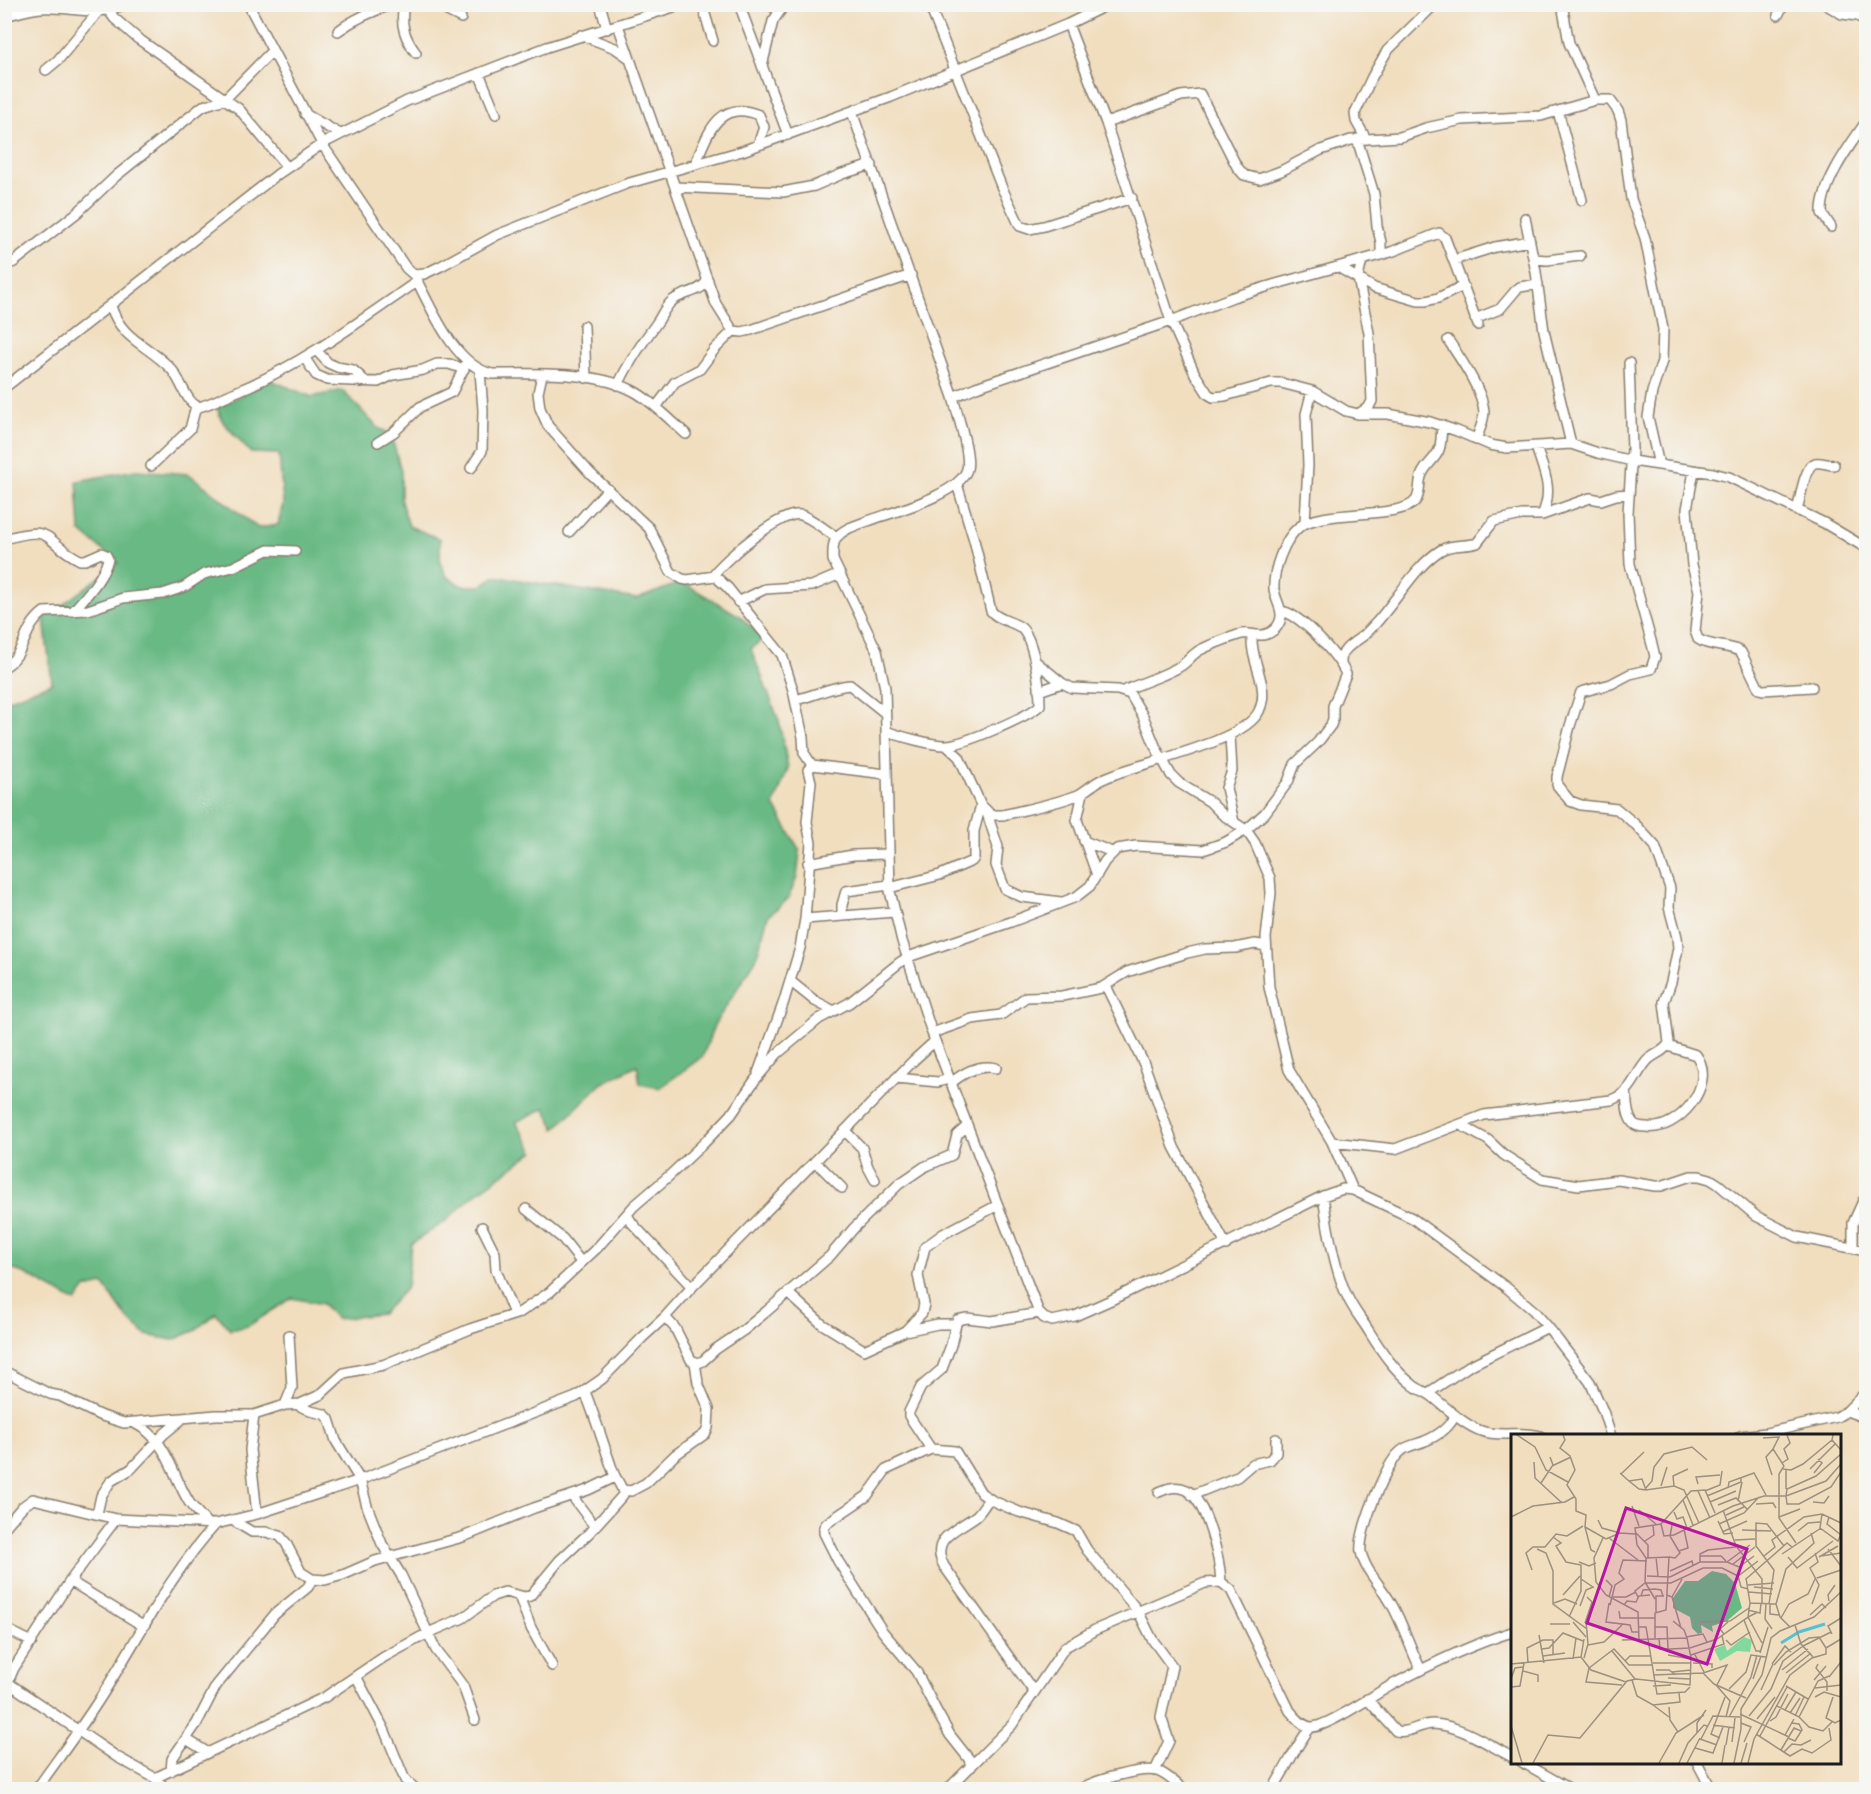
<svg xmlns="http://www.w3.org/2000/svg" width="1871" height="1794" font-family="Pangolin,sans-serif">
<rect width="100%" height="100%" fill="#f6f6f2"/>
<filter id="ink" filterUnits="userSpaceOnUse"><feTurbulence type="fractalNoise" baseFrequency=".0167" numOctaves="2"/><feDisplacementMap in="SourceGraphic" scale="12" xChannelSelector="R" yChannelSelector="G"/><feConvolveMatrix kernelMatrix="1 2 1 2 8 2 1 2 1" color-interpolation-filters="sRGB"/></filter>
<filter id="wash" filterUnits="userSpaceOnUse"><feTurbulence type="fractalNoise" baseFrequency=".008" numOctaves="4" result="noise"/><feDisplacementMap in="SourceGraphic" scale="24" xChannelSelector="R" yChannelSelector="G"/><feGaussianBlur stdDeviation="1.35" result="paint"/><feColorMatrix in="noise" values="0 0 0 0 0 0 0 0 0 0 0 0 0 0 0 0 0 1.4 0 .05"/><feComposite in="paint" operator="in"/></filter>
<g filter="url(#wash)">
<rect width="100%" height="100%" fill="#f1debf"/>
<path fill="#69b984" stroke="#426a50" stroke-width="1.5" d="M270 380 312 397 342 390 378 428 391 434 401 471V502L409 526 440 539V563L447 577 462 586H481L495 576 637 599 682 582 740 616 763 639 751 649 779 721 788 768 774 805 800 851 797 877 788 899 768 916 756 959 714 1025 703 1056 660 1088 640 1084 637 1065 601 1084 555 1129 545 1108 516 1122 534 1151 473 1196 446 1221 411 1244 407 1287 382 1314 336 1319 323 1304 292 1298 248 1326 230 1330 216 1313 194 1331 173 1340 146 1335 128 1319 103 1284 86 1288 76 1302 26 1274 9 1268 5 1264 4 701 52 683 44 619 118 563 80 531 77 481 136 470 189 474 258 528 278 525 283 503 279 454 251 453 223 422 217 408Z"/>
</g>
<g filter="url(#ink)">
<g fill="none" stroke-linecap="round" stroke-linejoin="round">
<g stroke="#867d6e" stroke-width="12">
<path id="street" d="M104 4 114 18 137 38 239 109 287 167
M248 4 322 144 406 268 414 275 424 274 441 266 497 235 626 184 742 151 891 97 1068 24 1109 4
M404 4C400 24 404 37 416 53
M442 4 447 11 461 18
M600 4 607 29
M702 4 713 41
M739 4 788 135
M768 4 780 11
M929 4 1002 188 1020 226 1029 229 1044 226 1132 198
M1562 4 1569 43 1595 100
M1825 4 1842 14 1857 16
M1850 4C1852 14 1858 17 1866 20
M1778 15 1784 4
M4 16C17 13 29 9 41 8 70 6 98 18 125 4
M1068 24 1106 123 1171 321 1195 374 1208 394 1213 397 1225 396 1271 383H1281L1312 391 1346 411 1358 414H1388L1430 422 1457 431 1490 445 1507 448 1571 444 1598 453 1632 461 1713 473 1729 477 1824 523 1866 548
M618 25 716 304 733 331 742 332 751 330 911 275
M338 31C354 19 375 10 394 4
M581 35 615 48 628 57
M762 66 773 21 785 4
M46 70 58 60 98 12
M479 73 496 114
M1558 111 1582 200
M852 112 953 397C957 414 971 454 967 469 960 495 892 512 868 521 857 525 844 528 836 538 832 545 833 553 833 560L877 651 885 688 890 891 902 941 932 1033 1039 1313 1044 1318 1052 1321 1075 1316 1111 1300 1323 1196 1343 1189 1353 1190 1412 1218 1507 1288 1533 1310 1548 1327 1590 1382 1603 1411 1611 1436
M305 114 340 134
M1106 123 1181 96 1200 94 1237 167 1244 175 1259 179 1281 171 1321 150 1351 140 1400 137 1426 128 1462 120 1541 116 1595 100H1610L1618 111 1621 120 1631 199 1645 238 1663 329 1662 361 1652 392 1648 417 1659 465
M1357 139 1374 194 1377 226 1381 242V255
M1366 139 1356 121 1355 113 1372 77 1387 51 1435 4
M695 164C708 134 718 98 759 115L764 127 758 145
M675 187 783 192 814 186 842 174 872 165
M1525 218 1536 272 1544 331 1571 444
M1831 227 1822 213C1821 184 1850 145 1866 122
M1534 259 1547 260 1580 256
M1454 260 1495 247 1530 241
M4 266 14 262 78 212 116 176 203 106 225 99 272 51
M1338 267 1374 288 1418 301H1426L1438 298 1463 286
M415 277C432 309 454 365 492 374 535 374 599 370 637 393 655 404 670 420 686 434
M111 306C121 340 149 345 172 370 181 380 186 403 199 407 213 403 225 396 238 391 303 364 360 321 418 281
M1475 319 1500 309 1516 290 1520 287 1538 284
M584 326 586 378
M1448 340C1460 358 1483 391 1484 412 1484 421 1479 431 1476 440
M316 350 328 363 337 367 353 370 362 378 361 382
M304 357 316 375 327 380 378 382 393 375 423 370 437 364H449L464 369
M542 375 538 393 540 408 548 426 590 473 649 528 671 572 682 579 687 580 715 576 728 588 782 655 793 690 803 737 804 753 812 765 886 774
M618 385C629 362 641 344 656 324 662 316 664 308 672 301 684 291 699 294 708 280
M4 388 278 174 322 144 407 101 547 47 683 4
M953 397 976 387 1171 321 1233 297 1276 284 1391 252 1439 233 1445 238 1478 325
M656 407 675 382 700 369 714 350 733 331
M1358 414 1369 407 1372 401 1369 333 1358 278 1362 260
M378 442 394 432 420 407 452 392 466 364
M1536 447C1544 472 1554 490 1542 515
M151 466 190 429 196 406
M471 468 482 451 483 410 480 371
M1694 471 1687 509 1692 565 1699 591 1695 631 1698 639C1711 648 1728 644 1741 652L1759 689 1763 690 1812 687
M1797 511C1800 501 1804 466 1815 463 1821 462 1828 465 1834 465
M1305 522 1308 465 1306 414 1312 391
M569 532 608 489
M4 539C56 524 41 540 80 560H85L101 553 106 555 108 559C103 579 86 596 73 611
M713 575C724 560 781 510 801 515 814 519 825 531 837 537
M738 602 765 589 812 586 840 574
M1035 661 1062 683 1072 688 1118 690 1130 694 1143 716 1156 748 1171 775 1179 783 1210 802 1223 815 1246 830 1255 843 1270 878 1271 893 1266 938 1269 987 1289 1070 1332 1142 1353 1190
M1341 663C1340 650 1353 643 1363 636 1367 633 1372 627 1376 623 1396 601 1416 565 1441 550 1453 543 1465 547 1477 543L1494 521 1522 515H1542L1590 498 1601 500 1616 495 1629 494
M4 667C27 654 21 629 44 612L88 610 123 598 163 594 184 587 204 574 233 567 268 550 295 551
M1039 691 1062 683
M1124 691C1142 682 1162 677 1179 667 1187 663 1192 654 1200 650 1212 644 1226 639 1238 635 1251 630 1262 642 1276 628 1288 614 1275 602 1274 589 1273 570 1284 539 1299 527 1322 508 1403 520 1416 500 1421 493 1418 482 1422 474 1426 465 1434 460 1438 452 1442 445 1441 434 1442 425
M795 700C814 696 832 686 850 685L885 713
M886 731C899 736 931 745 945 745 960 746 1030 716 1040 705 1040 687 1034 637 1020 627 1011 621 998 620 991 611L974 540 957 484
M1230 735 1232 771 1226 788 1234 822
M946 745 959 757 981 805 991 815H1003C1028 809 1054 804 1078 795 1084 792 1088 788 1093 785 1100 779 1110 776 1118 773 1150 761 1245 741 1259 711 1271 686 1250 663 1252 636
M1083 793 1077 820 1097 875
M987 813 998 847 996 865 1005 889 1022 897 1061 902
M1084 841 1112 852
M808 863 853 855 888 854
M889 888 940 875 972 861 974 858V831L981 805
M842 916V905L846 891 889 885
M805 919 894 912
M790 981 815 1001 834 1011
M1106 986 1144 1064 1174 1147 1226 1245
M932 1033 972 1019 1001 1015 1026 997 1062 996 1101 988 1127 972 1187 953 1205 949 1235 948 1255 944 1266 946
M758 1073 783 1004 800 948 805 919 811 843 807 822 811 782 808 770 812 765
M896 1078 938 1082 949 1079
M951 1083C963 1073 979 1064 996 1068
M1626 1091C1627 1101 1626 1115 1633 1123 1636 1126 1641 1127 1646 1127 1678 1132 1718 1084 1696 1055L1668 1046
M1460 1125 1488 1140 1504 1155 1542 1179 1579 1185 1618 1180 1655 1186H1661L1691 1176H1699L1710 1179 1718 1184 1756 1216 1797 1237 1866 1251
M845 1131 862 1148 868 1167 875 1180
M1332 1142 1395 1149 1484 1115 1611 1100C1634 1091 1633 1077 1647 1061 1653 1054 1665 1052 1669 1043L1664 1002 1671 982 1678 948 1677 937 1669 907 1670 888 1655 846 1636 825 1617 809 1581 805 1570 801 1557 785V777L1570 726 1581 692 1611 684 1630 674 1651 669 1655 657 1653 648 1630 564 1628 513 1632 449 1629 363
M815 1161 842 1188
M1323 1196C1327 1225 1335 1272 1348 1298 1354 1311 1363 1321 1370 1333 1382 1352 1394 1370 1413 1385 1419 1390 1427 1392 1433 1397 1448 1409 1463 1424 1481 1431 1502 1438 1522 1430 1540 1436
M526 1209 563 1239 581 1262
M627 1215 632 1223 692 1287
M482 1227 495 1253 496 1270 514 1314
M1853 1248V1223L1863 1201
M788 1293 822 1324 864 1350 905 1331 938 1324H956
M1039 1313 992 1321 967 1318 957 1320 951 1345 942 1369 921 1387 909 1412V1416L931 1449 955 1451 981 1493 993 1501 1019 1512 1058 1523 1076 1531 1087 1550 1138 1611 1152 1639 1172 1666 1161 1717 1169 1741 1155 1771
M665 1317 675 1328 691 1360 698 1363 703 1361 716 1349 744 1330 767 1311 830 1256 854 1228 899 1184 924 1167 952 1155 957 1135 966 1127
M905 1331 922 1313 924 1304 918 1275 925 1247 943 1234 998 1205
M4 1371 50 1394 60 1396 99 1415 124 1423 216 1415H254L285 1405 300 1404 320 1395 344 1373 383 1365 470 1329 519 1313 550 1292 597 1248 634 1206 669 1176 704 1143 731 1115 755 1080 777 1054 819 1019 849 1003 899 963 908 957 1011 922 1076 897 1090 886 1105 861 1117 849 1136 846 1203 850 1226 842 1246 830 1265 813 1288 782 1295 764 1318 742 1331 725 1333 719V706L1346 674C1338 656 1301 614 1281 611
M1428 1393 1469 1366 1548 1327
M285 1405 292 1388 289 1335
M298 1405 310 1411 324 1414 329 1419 336 1441 360 1480 367 1506 382 1544 401 1575 436 1650 463 1686 475 1720
M1847 1411 1866 1418
M254 1415 250 1450 257 1514
M136 1424C167 1439 172 1475 189 1502 194 1510 202 1516 207 1524
M1740 1436 1766 1433 1837 1417 1847 1411 1866 1392
M931 1449 886 1470 867 1496 827 1523 824 1527V1533L838 1561 883 1632 916 1671 937 1712 950 1735 969 1759 971 1767
M623 1490 631 1491 646 1483 675 1455 705 1434 708 1428 709 1409 698 1383 695 1362
M1159 1492C1168 1488 1177 1485 1187 1490 1207 1502 1220 1560 1221 1582
M1192 1495 1237 1477 1252 1464 1270 1460 1276 1453V1439
M572 1496 595 1527
M989 1499C985 1504 982 1510 977 1515 960 1529 928 1537 944 1566L1034 1692
M97 1514 101 1496 111 1481 131 1469 164 1434 182 1419
M232 1520 252 1532H266L280 1536 286 1543 301 1572 312 1579 325 1580 343 1575 375 1561 463 1537 534 1508 588 1490 615 1477
M4 1528 22 1507 33 1499 116 1519 216 1524 257 1514 360 1480 576 1397 602 1379 642 1338 665 1317 692 1287 914 1060 935 1041
M70 1581 143 1626
M519 1596 531 1628 552 1666
M4 1628 32 1642
M1421 1670C1410 1648 1403 1624 1391 1603 1382 1587 1365 1571 1361 1552 1358 1533 1385 1465 1400 1452 1407 1445 1416 1445 1425 1441 1437 1436 1450 1427 1455 1415
M356 1676 384 1729 405 1780 417 1790
M4 1680 117 1757 155 1778 167 1790
M4 1691 14 1668 70 1581 116 1519
M1367 1699 1396 1731C1409 1734 1420 1724 1433 1724 1460 1725 1489 1745 1512 1757
M186 1739 207 1752
M1522 1762 1572 1790
M1697 1762 1712 1790
M171 1771 172 1759 197 1723 216 1686 275 1614 308 1587 312 1579
M155 1778 325 1697 384 1657 428 1633 463 1618 493 1596 505 1592 525 1597 530 1596 559 1561 589 1533 623 1495C623 1487 617 1481 614 1474 604 1446 596 1419 585 1392
M36 1790C59 1757 83 1726 104 1692 140 1635 170 1574 216 1524
M947 1790 1012 1725 1065 1647 1095 1630 1205 1583 1221 1582 1231 1590 1290 1711C1296 1718 1303 1727 1312 1727 1327 1727 1374 1695 1390 1686 1429 1665 1469 1645 1512 1632
M1079 1790C1092 1781 1141 1767 1157 1771 1167 1774 1176 1784 1184 1790
M1272 1790C1286 1769 1295 1747 1310 1728"/>
</g>
<use href="#street" stroke="#fff" stroke-width="9"/>
</g>
</g>
<g transform="translate(1511 1434)">
<rect width="330" height="330" fill="#f1debf"/>
<path d="M233 203 241 206 239 218 226 217 209 227 203 215 214 211 216 217Z" fill="#82d99d"/>
<path d="M201 137 215 140 224 149 231 174 216 187 201 192 202 198 190 191 191 199 187 200 181 194 179 183 162 174V164L174 147H187Z" fill="#69b984"/>
<path fill="none" stroke="#57c0d4" stroke-width="3" d="M270 209 288 198 314 190"/>
<path fill="none" stroke="#9c907e" stroke-width="1.5" d="M6 1 24 13 35 36 57 48M52 1 54 6 49 14 59 22 64 36 56 51 65 65V77L75 81 74 93 95 105 109 99 124 100M322 1 321 6 330 16M252 4 268 3 262 15 273 32 268 40V84L285 109M23 28 24 44 51 69M271 29 277 25 273 15 279 9 276 1M41 32 60 23M272 35 280 36 292 30 321 6M299 35 324 10M275 36V55M109 39 118 47 131 45 135 56 163 52 173 56 188 89M303 39 311 29 307 25M110 40 133 18M261 41 255 23 262 15M118 47 128 55 135 56M30 49 42 31 39 23M187 50 185 43 209 41M150 52 156 33M163 52 162 42 177 35M217 54 218 48 243 39 255 61M134 55 141 47 143 33 153 20 181 13 196 26M187 57 199 84M194 57 209 51 211 37M196 62 230 48V43M275 62 276 70H288L320 53 330 38M275 62 315 47 330 30M172 66 182 91M227 67 231 48M199 68 225 57M302 68 313 69 318 62M245 70 262 69 265 74M207 71 225 64 237 76M121 72 128 92M128 76 146 91M212 76 225 112 251 145V169M163 78 166 85 172 83 176 94M311 80 309 94 327 107 330 100M215 81 233 73M0 83 22 72 54 68 63 63M268 83 289 75M318 83 316 90 330 101M87 86 91 94 109 99M207 87 213 100 222 99M150 90 180 57 194 56 204 79M208 90 233 79 248 63M74 93 80 116 84 118M231 96 260 97M287 97 297 89 309 88M124 98 137 111V124M211 98 236 87M42 103 50 109 45 112 55 128 70 131V157L58 183M92 104 83 124 85 148 95 161 127 178 128 205M98 104 127 126M224 106 244 105M134 107 143 101 142 91M26 115 35 119 42 137V170L76 195M317 115 330 132M168 117 177 114 173 95M271 120 310 94M189 122H210L215 127M253 122 264 113 261 106 293 83 311 80 330 89M310 122 330 119M145 123 147 142M158 123 164 124 169 119 159 102 161 91M277 123 286 134 322 107M308 123 327 112M135 124 134 148 144 165M68 128 78 132 85 129M189 128V120L197 116 225 113M216 128 239 111M222 130 244 113M21 136 15 119 22 113H34L45 100 56 102 72 92M159 137 181 127 182 131M136 142 159 143M227 142 230 153 237 155M159 143 189 128H216L228 133 243 122M235 144 239 169M306 144 330 136M235 145 276 109 281 113M95 146 101 152 98 163M237 151 263 149M243 153 262 155M238 158 261 160M52 161 69 142M156 161 161 163 170 194M130 162 132 156 144 155 150 156 152 162M102 163H115L125 158M127 163 124 157 134 149H160L192 134H211L227 142 247 127M161 163 171 145M318 167 317 161 324 151M43 169 54 165 66 170M98 169 95 188 119 191 121 198H128M255 169 254 185 261 195M258 170 263 136 245 112V89L256 90 273 112M259 170V180L268 181M265 170 275 135 303 109 300 99M301 170 308 151 299 134 307 128 304 119M99 171 104 151 113 145 108 139 112 126 136 127M113 171 116 167 125 168 128 162 139 161M69 172 75 156 82 153 70 145M237 176 249 179 250 169M108 177 109 184H144M145 178V162H153M247 178 237 183 251 209M299 181 311 170 315 174M270 184 278 170 297 160 305 143M233 186 245 217H249M162 187 173 196 176 204M62 188 75 203M189 188 219 187 238 174M74 189 81 168 76 163M39 190H59M284 191 290 210 302 223M128 193H135L146 260 174 258 179 253M144 193H156L157 215M213 200 209 195 218 187M321 200 317 192 330 184M28 201 33 229M175 203 192 200 196 208M144 204V179L155 176 158 123 135 124 126 111 124 94 150 90 153 102 163 101 222 72 253 62H275L276 55 305 42 330 20M148 204 149 215H159L179 214 206 205 237 183 239 169 265 170 269 183 279 193M215 206 220 211 239 198M77 211 93 208 111 191M292 212 320 198M31 215 38 214 52 199 72 207M101 217 124 245M183 219 193 238M249 219 257 193M157 221 180 225M180 221 213 210 211 202M32 222 54 219M70 223 73 205M73 224 77 210 75 187M62 225 65 204M114 227 119 222H139M17 229 16 214 32 206H42V220M142 229H180M182 229 201 230V234M0 230 70 223 80 236 115 248M261 230 274 212 280 218M307 230 305 234 316 248V257M263 231 275 218 298 204 308 203 315 214M78 234 103 215 118 231H142M78 234 75 248 111 251M145 236H158L165 241M271 236 297 215M12 237 27 241V248M161 238 180 236M192 239 216 231 206 251M275 239 300 219M142 241 192 239 203 250 235 264M318 243 330 228M157 244 180 245M0 245 4 234 12 233M242 245 250 222M121 246 126 262 142 271 169 268 168 259M303 246 315 232M205 251 219 267 215 283M142 252 160 251M275 252 297 265M0 253 9 252 13 229M304 254 330 251M218 255 235 238 240 221 255 223M250 256 262 230M304 263 313 258 330 263M322 263 315 284 324 289 330 286M142 271 158 283M266 272 288 283 307 247 318 242M158 273 159 286 167 298M274 276 285 258M279 279 289 264M229 280 278 303M238 282 260 255 272 227 292 212M284 282 293 263M218 283 240 243 246 221M288 283 298 293 312 297 321 288M246 285 264 263M259 287 265 283 277 260M230 289 240 293 233 308M202 291 224 294M0 292 11 329M186 299V289L195 276M245 300 279 322 291 315 301 319 320 306 318 294M274 301 283 285M249 302 276 253M209 304 200 300 214 263M277 304 284 307 291 296 288 290 280 289M189 305 206 311M190 305 202 282 229 283M221 308 224 284M215 311 218 293M184 314 202 319 212 293M270 316 283 294 290 297M273 318 281 310 290 311 300 306M22 329 37 301 69 304 116 247 125 245 179 251 180 224 176 204 111 206M148 329 165 299 193 281M168 329 177 309 193 291 196 292M176 329 189 304M211 329 214 311M223 329 230 295V275L251 241 260 204 269 197 303 183 330 158M230 329 236 309M237 329 243 305 279 241 301 224 315 220V214L330 205"/>
<path fill="#b5179e" fill-opacity="0.15" stroke="#b5179e" stroke-width="3" d="M115 74 236 115 196 230 76 189Z"/>
<rect width="330" height="330" fill="none" stroke="#1c1c1c" stroke-width="3"/>
</g>
<rect width="1871" height="1794" fill="none" stroke="#f6f6f2" stroke-width="24"/>
</svg>
